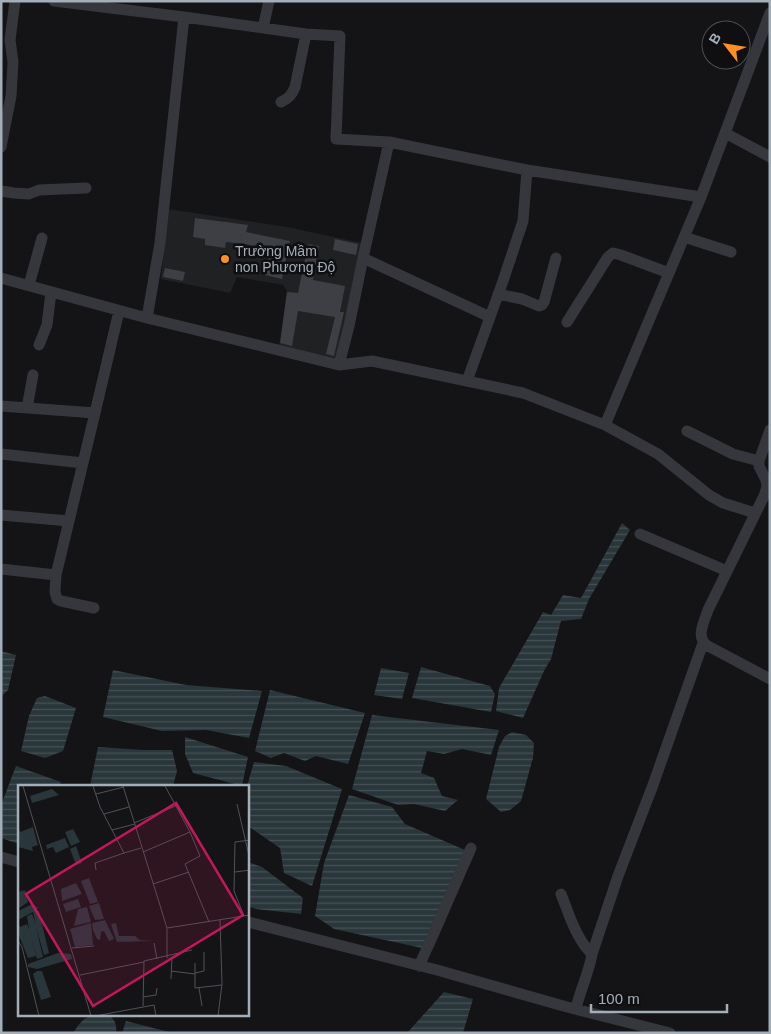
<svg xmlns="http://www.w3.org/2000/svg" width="771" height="1034" font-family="Helvetica,sans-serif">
<defs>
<pattern id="water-rules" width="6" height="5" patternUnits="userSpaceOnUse" patternTransform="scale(1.25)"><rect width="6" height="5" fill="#29363b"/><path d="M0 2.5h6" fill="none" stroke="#455155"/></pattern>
</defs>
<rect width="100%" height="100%" fill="#141416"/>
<path fill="#202123" d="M168 209 287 227 362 243 337 360 279 347 287 292 283 285 237 277 230 293 161 279Z"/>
<path fill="url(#water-rules)" d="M622 523 630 530 589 599 581 619 561 621 551 659 544 671 523 718 496 711 499 688 543 612 551 615 563 595 581 598Z
M1 651 16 655 8 690 1 697Z
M421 667 490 686 495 694 491 712 412 698Z
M381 668 409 673 402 699 374 695Z
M113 670 186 685 262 691 249 738 206 730 162 731 103 717Z
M270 690 365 713 348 764 316 756 305 761 284 753 271 758 255 751Z
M45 696 76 708 63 751 45 758 21 751 29 716 37 698Z
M372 715 499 730 491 755 462 749 444 754 427 751 421 773 434 778 442 796 458 800 445 811 414 804 398 805 352 789Z
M512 732 526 735 534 743 533 758 521 801 510 810 501 812 486 799 499 747 505 736Z
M185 737 248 757 242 786 193 773 185 754Z
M98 747 144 750H172L177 771 173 786H90Z
M254 762 286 766 342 789 312 886 284 873 280 848 248 826 247 786Z
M16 766 61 782 59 786H19V844L1 838V805Z
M349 795 392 807 405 824 465 850 422 948 334 929 315 916 324 863Z
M248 862 262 867 303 898 301 914 256 909 248 906Z
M444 992 473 999 463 1033H407Z
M95 1015H109C115 1020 117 1025 116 1033H73C80 1023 83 1017 95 1015Z
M126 1021 173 1033H122Z"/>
<path fill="#3e3f44" d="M195 218 248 225 246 232 290 241 282 279 265 275 270 250 245 244 226 242 225 248 205 245V239L193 237Z
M335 239 358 244 356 255 333 250Z
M308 244 319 246 313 280 345 286 340 312H344L334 356 326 354 335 317 298 311 292 346 280 343 287 292 298 293Z
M165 268 185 272 183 281 163 277Z"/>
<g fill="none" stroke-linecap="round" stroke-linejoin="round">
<path stroke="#35373c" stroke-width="11" d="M54 1 184 17 160 243 147 318
M184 17 306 34 340 36 336 139 389 142 527 170 701 197
M263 28 269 1
M281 102C289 98 292 95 295 87L306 34
M725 133 770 157
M1 147 11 96 13 62 10 40 15 1
M1 191 14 193 29 194 39 190 86 188
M684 237 731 252
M363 258 490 317
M1 278 147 318 339 365 372 361 523 393 605 425 701 197 770 13
M29 285 42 238
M498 294 522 299 539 306 542 305 544 302 556 258
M567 322 608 257 613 253 621 255 669 273
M39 345 47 325 51 292
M339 365 349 326 363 258 389 142
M467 381 503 281 523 221 527 170
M1 406 95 413 119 311
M27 408 33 375
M605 425 658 454 709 495 723 503 755 513
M770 430 759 461V466L766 480 767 487 764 496 708 610C704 622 695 638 708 646L770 679
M687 431 733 454 759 461
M1 454 83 463
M1 515 69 521
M640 534 727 571
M1 569 56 575
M94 608 61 601 57 599 55 592 56 575 95 413
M1 857 19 862
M561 894C569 914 576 939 592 954
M248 922 437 970 567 1007 670 1033
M419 966 434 933 471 848
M576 1009C580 990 589 973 592 954L618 876 653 785 703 643"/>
</g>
<circle fill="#ff8e23" stroke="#0f0f11" stroke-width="2" cx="225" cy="259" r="5"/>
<g text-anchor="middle" stroke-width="5" stroke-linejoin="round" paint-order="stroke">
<g font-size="14" fill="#a4aeb8" stroke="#0f0f11" text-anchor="start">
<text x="235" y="256">Trường Mầm<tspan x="235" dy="16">non Phương Độ</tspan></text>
</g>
</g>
<g transform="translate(18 785)">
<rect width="231" height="231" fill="#141416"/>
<path d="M34 4 41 10 14 18 12 11ZM0 39 2 47 15 42 20 60 14 62 15 66 0 62ZM55 44 62 57 53 61 47 47ZM47 53 51 62 38 68 35 62 29 64 28 60ZM58 61 64 78 58 80 52 64ZM71 93 80 117 72 119 63 96ZM58 98 64 109 44 116 43 104ZM7 105 10 117 0 124V107ZM60 114 63 122 48 127 45 119ZM81 118 86 134 77 135 71 121ZM14 119 20 123 17 126H21L31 168 26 170 18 142 25 172 19 174 13 151 18 171 10 173 0 148V138L2 142 9 139 11 145 9 131 14 129 18 139 15 127 0 135V126ZM69 122 73 137 56 141 60 124ZM87 135 96 154 91 156 86 146 83 147 82 155 79 154 75 145 74 138ZM73 138 75 160 57 162 52 144ZM98 138 101 151H117L122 155 136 156 99 157 93 139ZM40 168 53 169 54 174 19 184 10 182V179ZM19 186H24L33 212 23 215 15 189Z" fill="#29363b"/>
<path fill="none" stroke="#4e5257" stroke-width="1" d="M5 1 73 231M75 1 82 22 106 68 123 63M105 1 149 143 232 130M78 9 106 2M219 19 232 75M86 29 111 22M116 38 160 20M94 45 117 39M172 47 182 71 167 79 191 137M125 67 172 47 147 1M78 85 77 78 106 68M217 87 232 85M135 99 171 87M226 131 216 106 217 57 232 55M149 143V173M0 156 4 162 21 231M136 158 139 174M54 163 76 161M177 178V203L204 200M153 186 177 189M177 188 186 186V167M62 190 126 177M153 194 154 172M181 203 184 221M125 212 138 210 139 203M125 221 126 176 174 165M77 231 136 220 138 231M200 231 204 199 202 135"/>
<path fill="#c2185b" fill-opacity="0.15" stroke="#c2185b" stroke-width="2.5" d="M158 18 225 130 75 221 8 109Z"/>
<rect width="231" height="231" fill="none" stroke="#a4aeb8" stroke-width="2.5"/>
</g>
<rect width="771" height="1034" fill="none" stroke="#a4aeb8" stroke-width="5"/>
<g transform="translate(726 45) rotate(301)"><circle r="24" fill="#0f0f11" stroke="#4b4f54"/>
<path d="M0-4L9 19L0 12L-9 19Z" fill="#ff8e23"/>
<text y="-8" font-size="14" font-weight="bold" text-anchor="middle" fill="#a4aeb8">B</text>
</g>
<path d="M591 1004v8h136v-8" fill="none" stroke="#a4aeb8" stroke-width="2.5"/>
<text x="598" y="1004" font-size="15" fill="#a4aeb8" stroke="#0f0f11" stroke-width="4" paint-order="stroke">100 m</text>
</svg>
